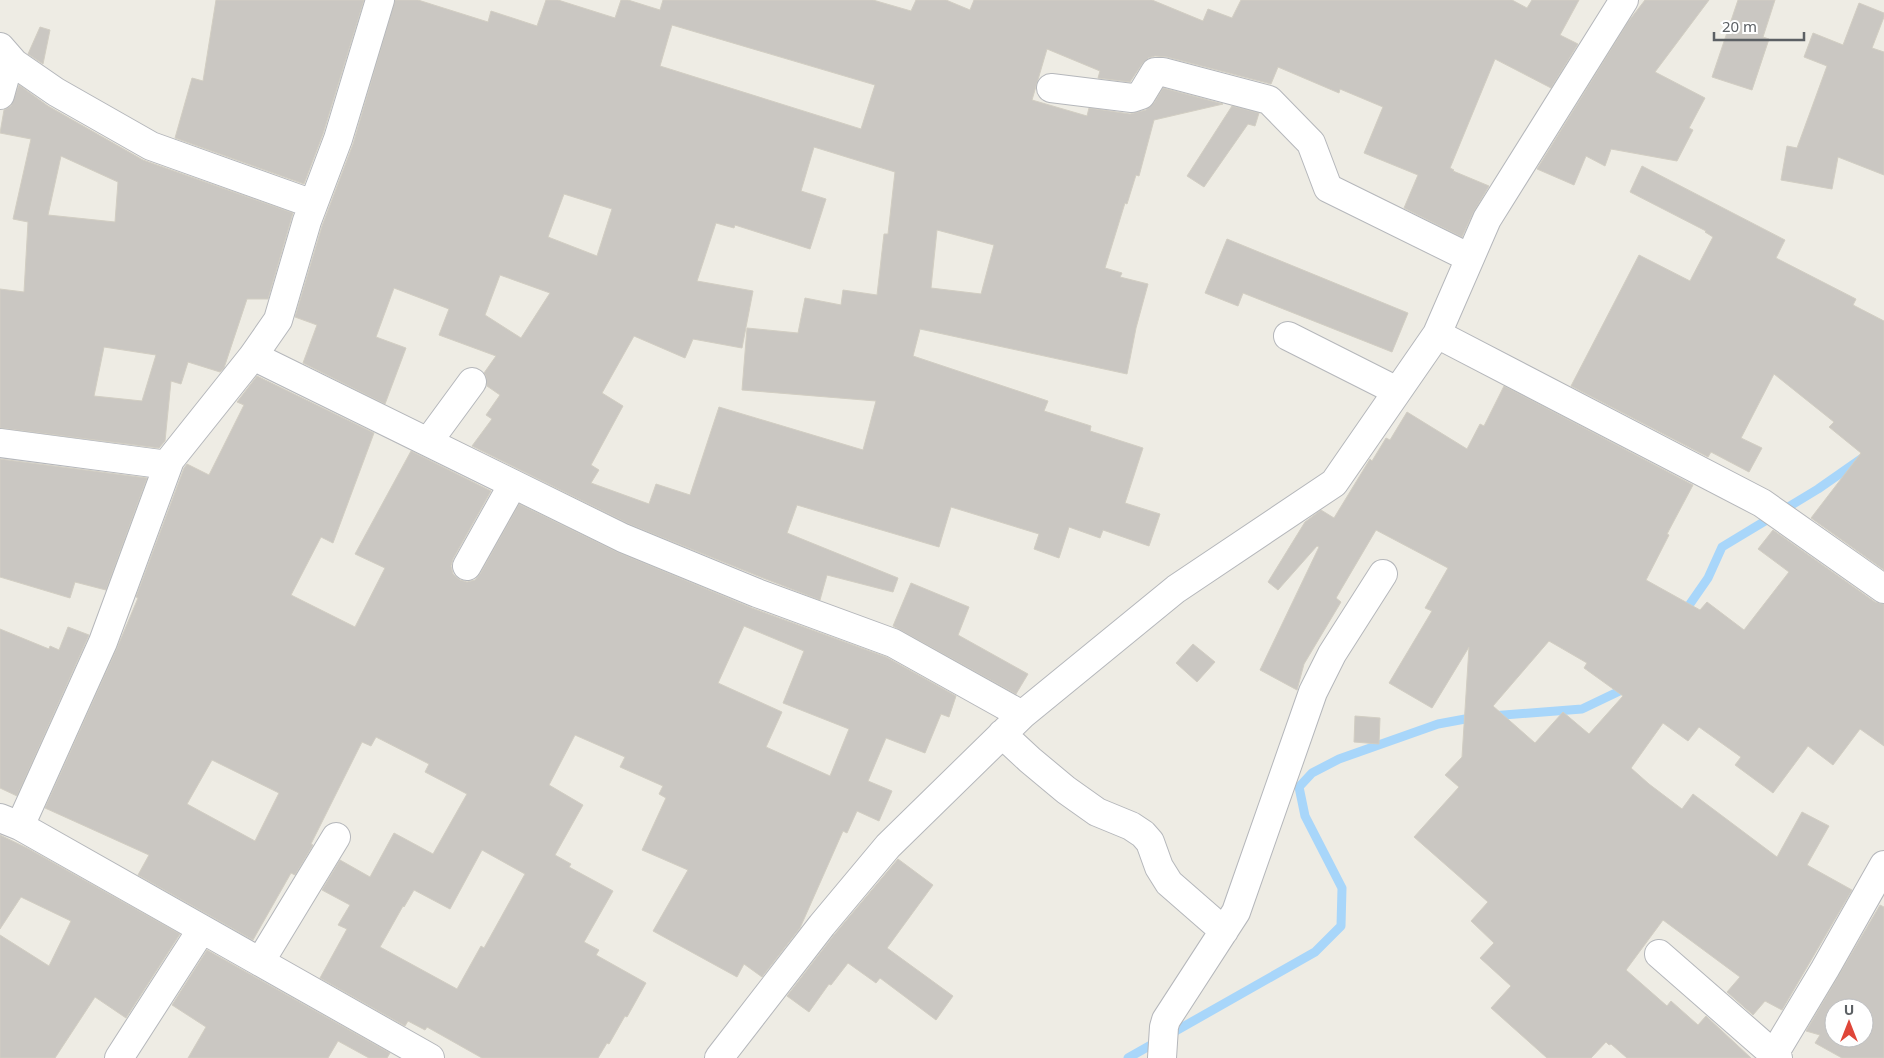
<svg xmlns="http://www.w3.org/2000/svg" width="1884" height="1058" font-family="'Noto Sans',sans-serif">
<rect width="100%" height="100%" fill="#eeece4"/>
<g fill="none" stroke-linecap="round" stroke-linejoin="round">
<path stroke="#a8d6fa" stroke-width="9" d="M1683 614 1708 578 1722 547 1818 489 1861 459
M1491 716 1582 709 1628 687
M1128 1058 1315 952 1341 926 1342 888 1305 816 1299 787 1312 773 1339 759 1438 724 1476 717"/>
</g>
<path fill="#cac7c2" stroke="#d2cec3" fill-rule="evenodd" d="M216 0H364L323 134 304 184 175 138 192 78 203 81Z
M395 0H418L488 22 491 11 537 26 546 0H558L615 18 621 0H628L660 10 663 0H873L911 11 916 0H946L970 10 974 0H1152L1203 21 1208 9 1232 18 1241 0H1512L1527 8 1532 0H1579L1560 35 1578 44 1551 88 1495 59 1450 168 1454 170 1453 171 1489 186 1473 213 1462 237 1404 208 1418 175 1364 153 1383 107 1340 89 1339 93 1278 67 1271 84 1167 57 1155 56 1148 58 1142 64 1130 82 1098 78 1100 71 1047 49 1032 100 1087 116 1089 108 1130 114 1146 110 1154 103 1163 88 1223 104 1154 120 1139 176 1136 175 1127 204 1125 203 1105 268 1122 273 1120 277 1148 284 1136 328 1127 374 920 329 913 356 1048 401 1044 411 1091 426 1090 431 1143 448 1125 503 1160 514 1149 546 1103 530 1100 538 1069 527 1059 558 1034 549 1039 534 951 507 939 547 797 505 787 533 898 578 893 592 827 575 820 600 763 578 629 524 472 446 492 419 486 415 500 395 487 386 486 376 484 373 496 356 439 335 449 309 394 288 376 337 406 348 385 404 303 363 317 325 295 317 322 226 353 144ZM672 25 875 85 861 129 660 66ZM814 147 895 172 888 234H884L877 295 843 290 841 305 805 298 798 333 747 328 742 390 876 401 863 450 719 407 690 495 656 484 649 504 591 483 599 470 591 465 623 406 602 393 634 336 685 358 693 339 742 348 753 291 697 281 716 223 734 228 735 225 810 249 826 199 801 191ZM564 194 612 209 597 256 548 237ZM937 230 994 245 981 294 931 288ZM500 275 550 293 521 338 485 315Z
M1645 0H1709L1655 72 1705 98 1689 128 1693 130 1677 161 1611 149 1605 166 1586 156 1574 185 1537 169 1628 22Z
M1738 0H1775L1763 37 1769 39 1752 90 1712 77Z
M1859 3 1884 13V17L1872 48 1884 52V175L1838 157 1832 189 1781 180 1787 146 1797 148 1827 66 1804 57 1813 33 1843 45Z
M40 27 50 30 43 64 28 54Z
M19 85 48 106 143 160 293 213 268 299H247L224 368 220 372 188 362 181 384 171 381 165 441 159 448 0 428V289L24 292 28 222 13 219 31 139 0 133 4 110 11 106ZM61 156 118 182 115 222 48 215ZM104 347 156 355 142 401 94 396Z
M1232 106 1259 113 1255 126 1248 124 1204 187 1187 176Z
M1642 166 1785 240 1776 258 1856 299 1853 305 1884 321V570L1811 518 1861 453 1829 427 1834 422 1774 374 1741 438 1762 448 1749 472 1711 452 1708 457 1571 386 1639 255 1690 281 1713 237 1705 232 1706 231 1630 192Z
M1227 239 1408 313 1392 352 1243 293 1238 306 1205 293Z
M257 376 374 433 333 543 321 537 291 595 355 627 385 568 355 554 411 451 491 491 453 559 451 566 453 574 460 580 467 582 475 580 480 574 519 504 617 552 752 608 886 657 956 696 949 717 941 714 925 753 886 738 868 781 892 791 879 821 857 811 847 833 843 831 800 928 762 977 744 964 737 977 653 931 688 870 642 850 666 798 659 794 663 786 620 767 625 757 575 735 549 785 583 805 555 855 571 864 569 867 613 891 584 942 599 950 596 955 646 983 627 1017 625 1016 609 1044 607 1043 598 1058H482L427 1027 425 1030 408 1021 405 1026 320 978 347 929 338 925 350 905 322 890 340 860 370 877 394 833 433 854 467 794 425 772 429 764 376 737 371 746 362 742 311 844 313 845 295 875 291 873 253 940 138 875 149 855 45 808 117 648 138 598 136 597 184 468 187 464 209 475 244 405 237 402ZM744 626 804 651 783 703 849 729 830 776 766 747 782 712 718 683ZM212 760 279 793 255 841 187 804ZM482 850 525 874 484 948 481 946 457 989 380 947 403 906 404 907 414 890 450 909Z
M1504 386 1693 485 1667 534 1669 535 1646 580 1700 610 1707 602 1744 630 1789 572 1758 549 1773 530 1875 602 1884 604V746L1860 729 1833 765 1808 746 1773 793 1735 765 1741 757 1699 727 1688 741 1663 723 1631 768 1649 784 1682 809 1693 794 1777 857 1802 812 1829 826 1807 865 1852 890 1782 1010 1765 1001 1753 1015 1727 992 1740 977 1663 920 1626 970 1667 1006 1671 1001 1698 1025 1706 1016 1751 1058H1627L1611 1044 1609 1045 1606 1042 1591 1058H1547L1491 1008 1511 986 1480 958 1494 943 1471 921 1488 902 1414 837 1459 787 1445 775 1462 757 1469 647 1432 708 1389 683 1432 611 1425 608 1448 568 1376 530 1336 598 1341 602 1304 664 1297 690 1260 670 1319 547 1317 546 1278 590 1268 582 1305 522 1321 510 1334 518 1370 459 1372 461 1386 438 1390 440 1407 412 1467 449 1480 424 1484 426ZM1549 641 1587 663 1584 668 1623 696 1589 734 1563 712 1535 743 1493 706Z
M0 459 147 478 106 590 75 582 70 598 0 577Z
M911 583 969 607 958 635 1028 674 1016 694 893 626Z
M68 627 89 635 17 796 0 788V629L49 649 50 646 59 650Z
M1193 644 1215 662 1197 682 1176 663Z
M1355 716 1380 718 1379 744 1354 742Z
M0 835 27 848 180 934 126 1018 95 997 55 1058H0V935L49 966 71 921 21 897 0 929Z
M898 859 933 885 887 948 953 996 936 1020 880 978 876 983 848 963 831 985 829 984 809 1012 787 996 834 935Z
M1880 905 1884 907V1058H1842L1815 1043 1820 1035 1806 1031ZM1834 1008H1864V1038H1834Z
M207 950 390 1053 387 1058H369L338 1041 328 1058H188L206 1027 172 1005Z"/>
<g fill="none" stroke-linecap="round" stroke-linejoin="round">
<g stroke="#b5b7bb" stroke-width="30">
<path id="minor" d="M0 47 14 63 56 92 151 146 313 204
M1051 88 1132 98 1141 95 1155 72H1163L1269 100 1311 143 1328 188 1470 258
M0 95 10 59
M1437 334 1762 503 1884 589
M1288 336 1397 391
M253 356 623 538 757 593 893 643 1022 715
M428 442 472 382
M0 443 168 465
M467 566 513 484
M1002 734 1030 760 1066 790 1097 812 1131 826 1143 834 1150 842 1159 867 1169 883 1224 931
M0 818 20 826 430 1058
M20 826 103 642 170 460 253 356 278 320 307 221 338 139 380 0
M1659 954 1778 1058
M260 962 336 837
M1774 1054 1825 969 1884 865
M119 1058 202 929
M719 1058 822 925 888 846 1022 715 1176 589 1334 483 1437 334 1487 219 1624 0
M1162 1058 1164 1027 1166 1020 1236 912 1313 692 1332 654 1383 574"/>
</g>
<use href="#minor" stroke="#fff" stroke-width="28"/>
</g>
<g transform="translate(1849 1023)"><circle r="24" fill="#ffffff" stroke="#bebfc1"/>
<path d="M0-4L9 19L0 12L-9 19Z" fill="#df4639"/>
<text y="-8" font-size="14" font-weight="bold" text-anchor="middle" fill="#5c6064">U</text>
</g>
<path d="M1714 32v8h90v-8" fill="none" stroke="#5c6064" stroke-width="2.5"/>
<text x="1722" y="32" font-size="15" fill="#5c6064" stroke="#ffffff" stroke-width="4" paint-order="stroke">20 m</text>
</svg>
